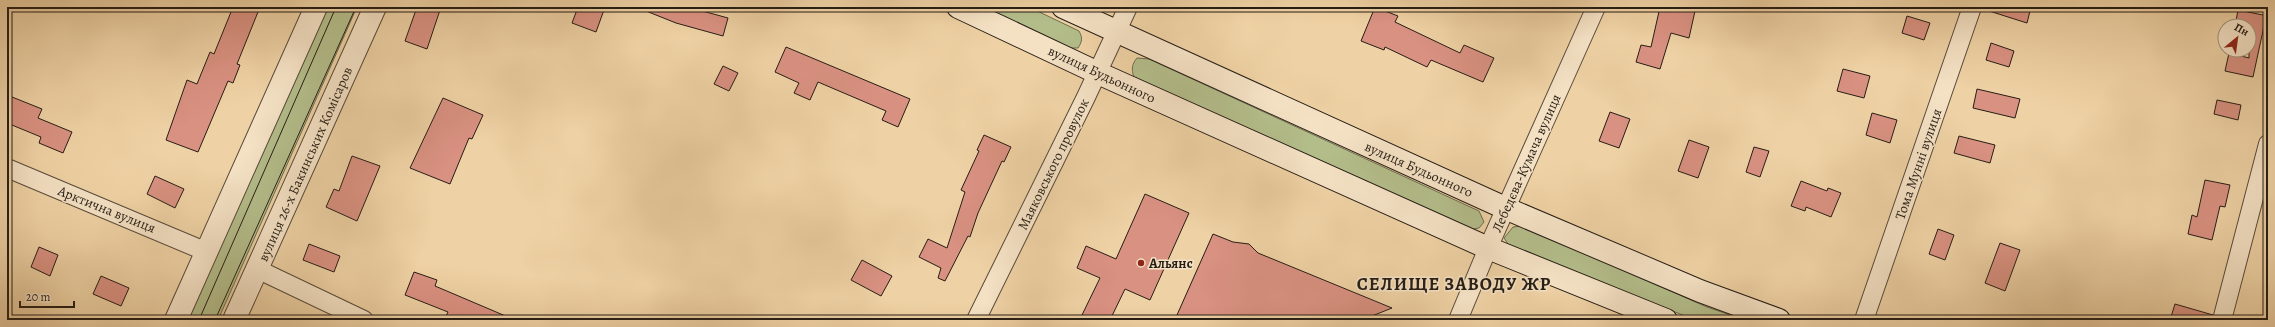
<svg xmlns="http://www.w3.org/2000/svg" width="2275" height="327" font-family="Alegreya,serif">
<rect width="100%" height="100%" fill="#eed1a4"/>
<filter id="stains"><feTurbulence type="fractalNoise" baseFrequency=".005" numOctaves="4"/><feColorMatrix values="0 0 0 0 .2 0 0 0 0 .09 0 0 0 0 .02 0 0 0 .5 -.17"/></filter>
<radialGradient id="worn" r=".72"><stop offset=".6" stop-color="#630" stop-opacity="0"/><stop offset="1" stop-color="#630" stop-opacity=".3"/></radialGradient>
<path fill="#b3bd8a" stroke="#6c6d50" d="M326 7H357L218 320H185Z
M984 7H1029L1079 31C1083 38 1082 42 1078 48H1070Z
M1137 58 1149 59 1479 211 1484 222 1479 228 1473 229 1134 77C1131 69 1132 64 1137 58Z
M1522 226 1707 307 1745 320H1695L1508 244 1504 238 1513 227Z"/>
<path fill="#d99181" stroke="#261d15" d="M233 7H260L237 64 240 65 233 83 228 81 198 152 166 140 187 80 197 84 210 52 214 54Z
M417 7H441L427 49 405 41Z
M578 7H605L596 32 572 23Z
M636 7H688L728 18 723 36 676 23Z
M1375 7 1398 16 1395 22 1460 53 1464 45 1494 58 1483 82 1431 60 1427 67 1385 47 1384 50 1361 41Z
M1660 7H1677L1695 11 1689 38 1671 33 1660 69 1636 62 1641 45 1651 47Z
M1987 7H2031L2027 23 1986 10Z
M2238 10 2268 16V26H2264L2253 77 2225 71 2229 53 2249 58V26H2235Z
M1907 16 1930 23 1924 40 1902 33Z
M1991 43 2014 51 2009 67 1986 60Z
M786 47 910 99 898 127 882 120 886 111 818 82 810 100 794 93 799 83 775 72Z
M723 66 738 73 729 91 714 84Z
M1843 69 1870 76 1864 98 1837 91Z
M1977 89 2020 99 2015 118 1973 108Z
M7 95 42 109 38 118 72 132 63 153 39 143 41 137 7 123Z
M443 98 483 115 472 139 469 138 450 184 410 168Z
M2217 100 2241 105 2238 120 2214 114Z
M1610 112 1630 119 1619 148 1599 141Z
M1872 113 1897 120 1890 143 1866 135Z
M984 135 1011 147 1004 162 1002 161 978 213 970 237 968 236 945 281 938 278 941 268 919 257 928 239 947 248 965 192 961 190 979 151 977 150Z
M1959 136 1995 145 1990 163 1954 153Z
M1689 140 1709 147 1698 178 1678 171Z
M1754 147 1769 151 1760 177 1746 172Z
M352 156 380 166 357 221 326 207 334 189 339 191Z
M155 176 184 189 175 208 147 194Z
M2205 180 2230 185 2225 207 2220 206 2212 240 2188 234 2192 215 2197 217Z
M1801 181 1827 191 1828 188 1841 193 1831 217 1806 207 1805 211 1791 206Z
M1145 194 1189 213 1150 300 1125 289 1110 320H1093L1082 315 1100 278 1077 268 1086 246 1116 259Z
M1938 229 1954 235 1945 260 1929 254Z
M1213 234 1233 242 1249 244 1258 253 1392 308 1362 320H1187L1177 315Z
M2000 243 2020 250 2005 291 1985 283Z
M309 244 340 256 334 272 303 260Z
M39 247 58 255 50 276 31 267Z
M862 260 892 276 881 296 851 280Z
M414 272 437 280 435 286 515 320H444L448 312 405 295Z
M101 276 129 288 121 306 93 294Z
M2175 304 2213 315 2212 320H2170Z"/>
<g fill="none" stroke-linecap="round" stroke-linejoin="round">
<g stroke="#584a39" stroke-width="20">
<path id="minor" d="M7 168 207 252
M257 269 364 320
M976 320 1086 97 1128 7
M1458 320 1488 248 1596 7
M1864 320 1972 7
M2222 320 2268 144"/>
</g>
<g stroke="#584a39" stroke-width="24">
<path id="tertiary" d="M176 320 316 7
M234 320 375 7"/>
</g>
<g stroke="#261d15" stroke-width="24">
<path id="secondary" d="M958 7 1098 73 1488 248 1666 320
M1063 7 1505 208 1700 291 1779 320"/>
</g>
<use href="#minor" stroke="#f4e1c4" stroke-width="18"/>
<use href="#tertiary" stroke="#f4e1c4" stroke-width="22"/>
<use href="#secondary" stroke="#f4e1c4" stroke-width="22"/>
<path stroke="#261d15" stroke-width="1" d="M199 320 336 7
M215 320 356 7"/>
</g>
<circle fill="#8f2418" stroke="#f4e1c4" stroke-width="1.5" cx="1141" cy="263" r="4"/>
<g text-anchor="middle" stroke-width="3" stroke-linejoin="round" paint-order="stroke">
<g font-size="14" fill="#261d15" stroke="#f4e1c4">
<text transform="translate(1102 74) rotate(25)" y="5">вулиця Будьонного</text>
<text transform="translate(1526 163) rotate(-66)" y="5">Лебедєва-Кумача вулиця</text>
<text transform="translate(305 164) rotate(-66)" y="5">вулиця 26-х Бакинських Комісаров</text>
<text transform="translate(1053 164) rotate(-64)" y="5">Маяковського провулок</text>
<text transform="translate(1918 164) rotate(-71)" y="5">Тома Мунні вулиця</text>
<text transform="translate(1419 169) rotate(24)" y="5">вулиця Будьонного</text>
<text transform="translate(107 209) rotate(22)" y="5">Арктична вулиця</text>
</g>
<g font-size="14" font-weight="bold" fill="#261d15" stroke="#f4e1c4" text-anchor="start">
<text x="1149" y="268">Альянс</text>
</g>
<g font-size="18" font-weight="bold" letter-spacing="1" fill="#261d15" stroke="#f4e1c4">
<text x="1454" y="290">СЕЛИЩЕ ЗАВОДУ ЖР</text>
</g>
</g>
<rect width="2275" height="327" fill="none" stroke="#eed1a4" stroke-width="24"/>
<rect x="8" y="8" width="2259" height="311" fill="none" stroke="#261d15" stroke-width="2"/>
<rect x="12" y="12" width="2251" height="303" fill="none" stroke="#261d15"/>
<g transform="translate(2237 38) rotate(29)"><circle r="19" fill="#f4e1c4" stroke="#a2937e"/>
<path d="M0-3L7 15L0 10L-7 15Z" fill="#8f2418"/>
<text y="-6" font-size="11" font-weight="bold" text-anchor="middle" fill="#261d15">Пн</text>
</g>
<path d="M20 301v6h54v-6" fill="none" stroke="#261d15" stroke-width="2"/>
<text x="26" y="301" font-size="12" fill="#261d15" stroke="#f4e1c4" stroke-width="3" paint-order="stroke">20 m</text>
<rect width="100%" height="100%" filter="url(#stains)"/>
<rect width="100%" height="100%" fill="url(#worn)"/>
</svg>
